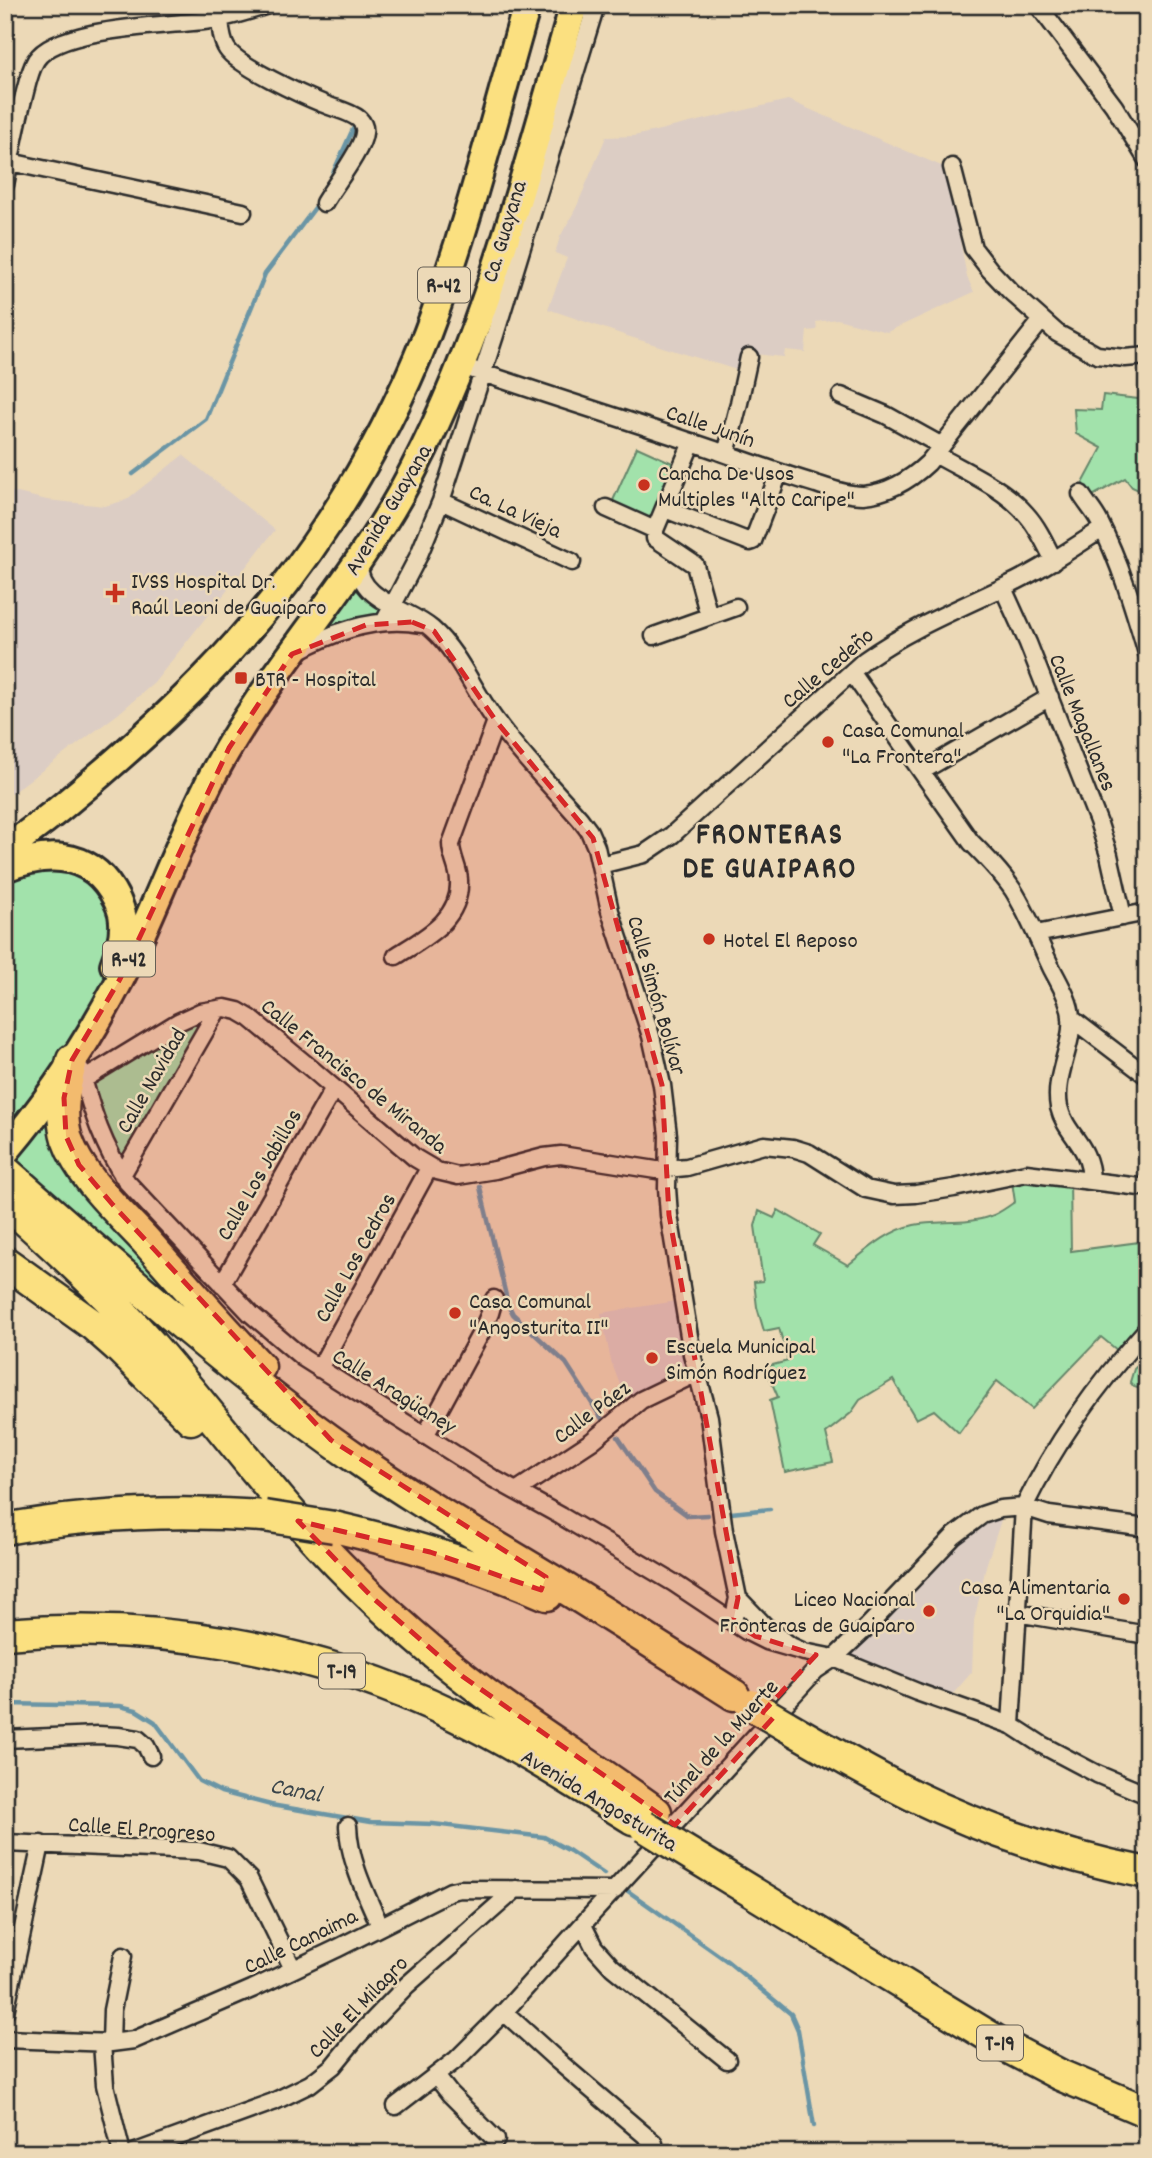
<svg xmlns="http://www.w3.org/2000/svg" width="1152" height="2158" font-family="Dekko,sans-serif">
<rect width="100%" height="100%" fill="#ecd9b7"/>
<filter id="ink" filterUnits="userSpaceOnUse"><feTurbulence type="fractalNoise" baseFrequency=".0143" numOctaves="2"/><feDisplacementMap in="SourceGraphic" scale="14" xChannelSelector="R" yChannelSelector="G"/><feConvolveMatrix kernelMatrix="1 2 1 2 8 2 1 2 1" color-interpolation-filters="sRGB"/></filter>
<g filter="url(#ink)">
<path fill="#dccdc4" d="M788 100 946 168 967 277 974 292 887 332 837 319 816 322 817 330 807 331 805 352 785 350 784 357 743 353 740 371 627 336 548 309 567 258 555 253 560 237 576 208 606 137 634 136Z
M183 455 275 530 154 683 118 714 5 798V490L47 500 105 506 126 500Z
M683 1300 697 1373 629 1409 611 1361 601 1313Z
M1005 1508 986 1566 980 1594 974 1621 972 1672 945 1703 834 1658 932 1557Z"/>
<path fill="#a2e2ab" stroke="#66866b" stroke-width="2" d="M1103 395 1147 400V494L1132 487 1125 478 1087 499 1081 487 1102 448 1076 434 1074 409 1101 410Z
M637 447 677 465 651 523 611 505Z
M359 574 409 614 387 625 312 646Z
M60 857 116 898 109 982 66 1136 278 1386 5 1171V868Z
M214 1009 122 1175 83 1080Z
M1011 1175 1070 1177 1071 1251 1147 1241V1280L1145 1282 1147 1284V1329L1123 1355 1101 1337 1032 1409 997 1381 959 1433 934 1410 916 1419 893 1380 860 1400 851 1413 826 1433 833 1462 785 1472 770 1400 778 1397 765 1367 788 1361 779 1328 764 1331 757 1307 754 1282 763 1281 755 1226 759 1211 774 1218 778 1210 820 1234 813 1245 848 1265C867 1250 889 1230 914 1225 939 1220 967 1225 991 1216 1000 1213 1008 1206 1015 1202Z
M1147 1356V1386L1141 1389 1134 1387 1130 1382 1134 1369Z"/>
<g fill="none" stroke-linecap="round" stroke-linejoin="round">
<path stroke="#6b95a5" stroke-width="4.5" d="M328 184 353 129
M133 474 206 419 265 274 320 201
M480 1187 508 1304 513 1314 566 1363 602 1419
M618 1437 655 1492 688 1516 708 1515
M731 1513 770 1509
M5 1704 120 1706 136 1710 155 1722 199 1781 221 1792 271 1805 371 1822 433 1824 544 1837 570 1851 604 1874
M625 1889 727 1961 791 2014 798 2030 814 2126"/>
<g stroke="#2b2b2b" stroke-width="21">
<path id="street" d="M1038 5 1114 106 1147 160
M220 18C221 28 221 40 227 49 238 66 304 96 324 104 335 109 349 111 359 119 363 123 365 128 364 133 363 149 333 187 324 203
M10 162 243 212
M952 167 973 248 990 270 1011 292 1057 333 1097 355 1125 358 1147 356
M5 185C11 155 16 125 24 96 27 84 30 70 36 60 58 26 172 26 211 20 230 17 249 11 268 5
M462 366C546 395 631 421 715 450 749 462 782 474 816 484 831 489 847 495 863 495 889 493 910 480 928 463L1042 320
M841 396 886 415 942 446
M692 442 655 530V538L695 565 709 616
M726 454 739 403 749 357
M935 454C966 472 1003 487 1026 514 1038 527 1046 545 1054 561
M1081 494C1086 503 1094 511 1099 521 1120 562 1134 609 1147 653
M441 501 572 562
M606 508 655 530
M665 509 750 542 753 541 779 473
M359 560C355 600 408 608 432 629 460 654 474 692 496 721 521 756 552 787 580 819L589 831 596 847 610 911 651 1036 662 1085 668 1135 667 1188 669 1215 692 1354 709 1417 724 1531 738 1598 733 1622
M1003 588 1028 643 1098 821 1109 855 1123 917
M384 622 418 557 441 501 495 335 596 5
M654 636 736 607
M298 651C335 631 379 616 421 624
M852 673 971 842C986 857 1001 872 1013 890 1028 914 1039 942 1051 967 1059 983 1070 1000 1071 1017 1074 1045 1053 1077 1059 1107 1066 1136 1090 1144 1091 1180
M922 771 1050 697
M600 865 644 854 672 835 865 660C909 629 956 610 1004 587 1039 571 1070 550 1102 529
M1036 934 1147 912
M396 956C424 938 461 920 459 881 459 868 451 857 451 844L496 721
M1071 1018 1147 1076
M81 1071C92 1112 103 1146 127 1182L251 1314 303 1358 494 1479 561 1516 674 1583 746 1631 766 1641 804 1652
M83 1080 178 1022 200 1012 225 1008 238 1011 250 1018 313 1070 415 1158 437 1171 458 1176 495 1170 544 1157 561 1155 656 1170 687 1167 764 1145 793 1148 809 1153 866 1189 894 1195 916 1194 954 1188 1026 1173 1140 1187
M122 1175 218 1009
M222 1284 334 1088
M319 1369 429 1168
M425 1436 483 1329 490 1313 494 1299
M516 1491 592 1441 641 1400 697 1373
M738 1598 765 1626 791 1646 804 1652 834 1658 917 1692 1011 1725 1042 1745 1097 1774 1147 1795
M1017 1613 1147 1635
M1011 1725 1024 1507C1056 1441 1098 1383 1147 1329
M5 1739 98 1735 118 1736 138 1739 146 1746 151 1756
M348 1826C349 1861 366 1894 380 1926
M5 1843 199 1851 228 1858 249 1879 293 1969
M583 1925 594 1947 612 1967 727 2060
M5 2012 41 1844
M504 2012 558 2061 654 2143
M5 2039 111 2043 134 2040 252 1989 336 1949 451 1891 460 1889 615 1890
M102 2043 105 2085 122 2153
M111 2043 112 2010 123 1956
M436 2076 450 2094 496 2140
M396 2106 457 2059 504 2012 593 1913 816 1670 834 1658 867 1627 954 1536 982 1515 1000 1509 1024 1507 1049 1515 1147 1528
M133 2153 273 2102 310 2084 333 2066 355 2039 407 1985 516 1889"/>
</g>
<g stroke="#2b2b2b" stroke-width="32">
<path id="primary" d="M5 851C24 835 45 821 64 805 111 766 158 725 201 681 298 583 376 463 427 334 468 227 495 115 527 5
M5 868C45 852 87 850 112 891 118 901 123 911 123 922 124 936 119 952 114 965
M5 1152C49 1100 89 1040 120 980 154 912 179 840 214 773 267 674 346 591 401 493 485 341 525 171 574 5"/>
</g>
<g stroke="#2b2b2b" stroke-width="35">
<path id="highway" d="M72 1060C65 1086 59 1113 67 1139 80 1177 118 1211 145 1240 183 1283 221 1326 260 1367
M5 1171C119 1271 233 1373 357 1459 421 1504 488 1541 555 1582 615 1619 674 1657 734 1695
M5 1202C56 1247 105 1292 150 1343 214 1416 271 1495 339 1565 384 1611 434 1655 486 1694 542 1735 600 1771 656 1812
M5 1262 93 1325 118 1347 191 1419
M334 1527C407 1544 479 1565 547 1595
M5 1529C91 1513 177 1510 264 1516
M5 1634C158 1620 315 1648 454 1715 516 1745 574 1782 633 1819
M785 1725C827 1749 869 1774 912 1795 986 1831 1066 1857 1147 1873
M675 1845 1005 2046 1060 2075 1147 2112"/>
</g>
<use href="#street" stroke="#ecd9b7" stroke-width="16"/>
<use href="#primary" stroke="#fbe080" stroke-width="26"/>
<use href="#highway" stroke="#fbe080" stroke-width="30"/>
<g stroke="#2b2b2b" stroke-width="35" stroke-linecap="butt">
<path id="highway-bridge" d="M264 1516 334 1527
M751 1705 785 1725
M644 1826 675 1845"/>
</g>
<use href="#highway-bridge" stroke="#fbe080" stroke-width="30"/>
</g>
</g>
<path fill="#d62828" fill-opacity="0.2" stroke="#d62828" stroke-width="5" stroke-dasharray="14 9" stroke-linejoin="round" d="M412 622 434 631 496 721 593 838 662 1085 669 1215 738 1598 733 1622 755 1636 816 1655 763 1712 773 1718 675 1825 462 1676 374 1599 298 1521 430 1552 541 1590 546 1577 331 1440 113 1205 79 1165 66 1136 64 1098 72 1060 120 979 229 748 292 654 366 625Z"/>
<g fill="#c8321e" stroke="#ecd9b7" stroke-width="2.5">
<circle cx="644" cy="485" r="7"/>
<path d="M111.5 582.5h7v7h7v7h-7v7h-7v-7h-7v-7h7z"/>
<rect x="234" y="671" width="14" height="14" rx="3.5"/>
<circle cx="828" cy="742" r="7"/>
<circle cx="709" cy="939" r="7"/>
<circle cx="455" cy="1313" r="7"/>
<circle cx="652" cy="1358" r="7"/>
<circle cx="1124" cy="1599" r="7"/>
<circle cx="929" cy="1611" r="7"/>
</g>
<g text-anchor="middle" stroke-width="5" stroke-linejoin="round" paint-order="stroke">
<g fill="#ecd9b7" stroke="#655f55" stroke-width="2">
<rect x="418" y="267.5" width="52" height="35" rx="5"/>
<rect x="103" y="941.5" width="52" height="35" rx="5"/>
<rect x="319" y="1653.5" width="46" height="35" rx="5"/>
<rect x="977" y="2025.5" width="46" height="35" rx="5"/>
</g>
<g font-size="21" font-weight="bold" fill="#2b2b2b">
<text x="444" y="292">R-42</text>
<text x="129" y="966">R-42</text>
<text x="342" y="1678">T-19</text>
<text x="1000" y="2050">T-19</text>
</g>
<g font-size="23" fill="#2b2b2b" stroke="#ecd9b7">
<text transform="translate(503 231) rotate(-73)" y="8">Ca. Guayana</text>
<text transform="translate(711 425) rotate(19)" y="8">Calle Junín</text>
<text transform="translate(387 509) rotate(-59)" y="8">Avenida Guayana</text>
<text transform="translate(516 510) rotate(25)" y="8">Ca. La Vieja</text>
<text transform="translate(827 667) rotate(-40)" y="8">Calle Cedeño</text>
<text transform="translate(1084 722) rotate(68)" y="8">Calle Magallanes</text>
<text transform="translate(658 995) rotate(74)" y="8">Calle Simón Bolívar</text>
<text transform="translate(355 1075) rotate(39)" y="8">Calle Francisco de Miranda</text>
<text transform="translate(150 1080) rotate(-60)" y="8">Calle Navidad</text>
<text transform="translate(258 1174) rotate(-60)" y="8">Calle Los Jabillos</text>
<text transform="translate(354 1257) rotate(-61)" y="8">Calle Los Cedros</text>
<text transform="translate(395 1390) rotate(32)" y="8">Calle Aragüaney</text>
<text transform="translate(591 1411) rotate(-37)" y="8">Calle Páez</text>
<text transform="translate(720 1741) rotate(-48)" y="8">Túnel de la Muerte</text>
<text transform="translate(600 1799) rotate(31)" y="8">Avenida Angosturita</text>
<text transform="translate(142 1828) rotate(4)" y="8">Calle El Progreso</text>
<text transform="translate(300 1940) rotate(-26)" y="8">Calle Canaima</text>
<text transform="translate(357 2006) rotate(-46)" y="8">Calle El Milagro</text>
</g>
<g font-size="23" fill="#2b2b2b" stroke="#ecd9b7" text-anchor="start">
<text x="658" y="480">Cancha De Usos<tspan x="658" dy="26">Multiples "Alto Caripe"</tspan></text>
<text x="131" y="588">IVSS Hospital Dr.<tspan x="131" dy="26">Raúl Leoni de Guaiparo</tspan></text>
<text x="255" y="686">BTR - Hospital</text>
<text x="842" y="737">Casa Comunal<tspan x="842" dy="26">"La Frontera"</tspan></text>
<text x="723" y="947">Hotel El Reposo</text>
<text x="469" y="1308">Casa Comunal<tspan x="469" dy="26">"Angosturita II"</tspan></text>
<text x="666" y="1353">Escuela Municipal<tspan x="666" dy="26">Simón Rodríguez</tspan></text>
<text x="1110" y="1594" text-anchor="end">Casa Alimentaria<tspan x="1110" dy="26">"La Orquidia"</tspan></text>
<text x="915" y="1606" text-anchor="end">Liceo Nacional<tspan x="915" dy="26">Fronteras de Guaiparo</tspan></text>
</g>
<g font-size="24" font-style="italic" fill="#3b454a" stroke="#ecd9b7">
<text transform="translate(296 1789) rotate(11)" y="8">Canal</text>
</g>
<g font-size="30" font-weight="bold" letter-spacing="2" fill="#2b2b2b" stroke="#ecd9b7">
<text x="770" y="843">FRONTERAS<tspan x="770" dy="34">DE GUAIPARO</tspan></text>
</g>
</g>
<rect width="1152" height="2158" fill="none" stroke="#ecd9b7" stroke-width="28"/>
<rect x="14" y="14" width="1124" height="2130" fill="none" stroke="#2b2b2b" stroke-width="2.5" filter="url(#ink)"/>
</svg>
